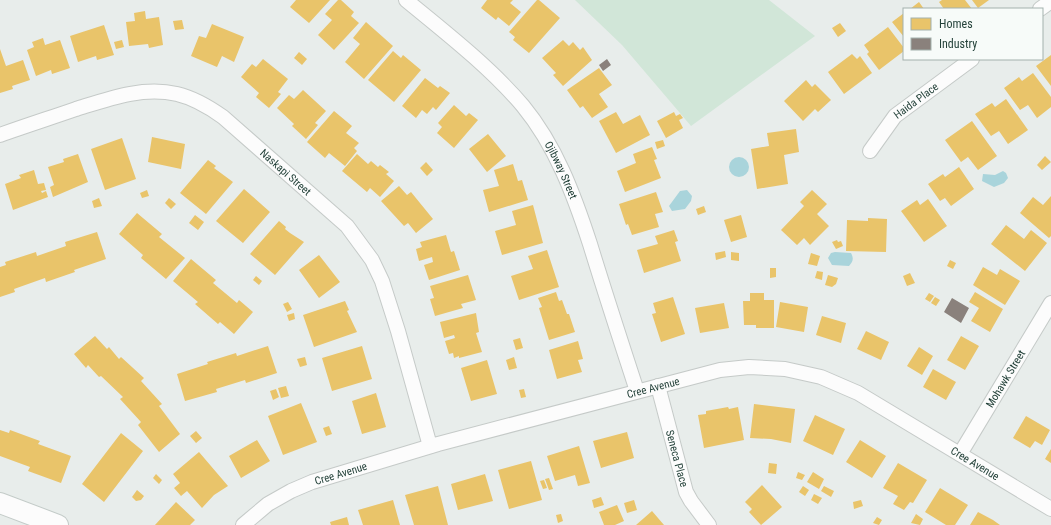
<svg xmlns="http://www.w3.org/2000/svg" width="1051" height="525" font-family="'Roboto Condensed',sans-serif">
<rect width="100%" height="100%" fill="#e8edeb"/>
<path fill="#d1e6d8" d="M575 0H769L815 36 691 126 622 45Z"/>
<path fill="#a9d4db" d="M729 167a10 10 0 1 1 20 0a10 10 0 1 1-20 0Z
M1003 171 1006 173 1008 178 1004 183 994 187 982 181 983 174 995 175Z
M687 190 692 196 691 201 685 209 672 211 669 206 680 191Z
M835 252 851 253C854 259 853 261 849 266L832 265 828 258 831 253Z"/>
<path fill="#e9c46a" d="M296 0H330L309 23 290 7Z
M338 0H341L354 12 351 16 359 23 334 50 318 35 332 20 325 14Z
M487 0H513L510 3 521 12 509 26 498 17 496 20 481 8Z
M537 0H539L560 18 529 53 513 40 515 37 509 32Z
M942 0H965L972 9H944L939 2Z
M972 0H989L978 8Z
M919 2 924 9H910Z
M145 11 146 19 159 17 163 45 149 48 148 44 129 46 126 22 135 21 134 13Z
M904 13V37L892 22Z
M182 20 184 29 175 30 173 21Z
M366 22 393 46 364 79 345 62 360 44 353 38Z
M840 23 846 31 838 37 832 28Z
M212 24 244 37 234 62 222 56 217 67 191 56 199 36 206 38Z
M104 25 114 55 97 60 96 56 78 62 70 36Z
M888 27 904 48V51L879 70 867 54 869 52 864 45Z
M43 38 45 45 60 40 70 68 52 74 51 70 36 76 27 50 34 47 32 42Z
M122 40 124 47 116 49 114 42Z
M563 40 569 46 573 42 580 50 583 47 592 60 563 86 553 75 556 73 542 58Z
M0 49 6 66 23 60 30 80 12 86 13 89 0 93Z
M393 51 401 58 403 55 421 70 394 102 368 80Z
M299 52 307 59 302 65 294 58Z
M852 54 857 59 860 56 872 73 844 94 828 72Z
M1051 55V86L1036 66Z
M263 59 288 79 278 92 281 94 269 108 256 97 259 93 241 77 252 64 256 67Z
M599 68 612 85 599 94 608 107 592 118 583 106 580 108 567 90Z
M1033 73 1051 97V107L1037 118 1028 105 1020 110 1004 88 1019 77 1022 81Z
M425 78 438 88 440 86 450 93 436 110 433 107 427 114 422 110 416 118 402 106Z
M806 80 812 87 815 84 831 100 818 112 815 109 803 121 784 101Z
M303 90 326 111 315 123 318 125 306 139 292 126 294 124 277 108 289 95 294 99Z
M1006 99 1028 130 1008 144 999 131 991 136 975 114 992 103 995 107Z
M454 105 466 116 469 113 478 120 454 148 437 133 442 127 438 123Z
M334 111 352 126 346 133 359 143 354 148 357 151 345 166 329 153 325 158 307 142Z
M616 112 623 124 640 115 650 135 616 153 599 121Z
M674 112 676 116 680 114 683 118 679 120 683 128 666 138 657 121Z
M972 121 997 156 978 170 968 157 961 162 945 140Z
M796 129 799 152 784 155 788 184 757 189 751 149 769 146 767 133Z
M488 134 506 156 487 172 469 149Z
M152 137 185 144 181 169 148 162Z
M122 138 136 179 105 190 91 149Z
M663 140 665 146 657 149 655 142Z
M652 147 657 159 654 160 661 178 625 192 617 171 636 163 633 154Z
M78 154 88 182 53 197 50 187 54 185 48 167 64 162 63 159Z
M357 154 368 164 371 161 378 167 380 165 389 172 386 174 394 181 380 197 370 188 367 192 342 171Z
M1045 156 1051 162 1042 170 1037 165Z
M208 160 216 166 214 168 233 182 206 214 180 193Z
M426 162 433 170 427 176 420 168Z
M513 164 518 181 522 180 528 200 489 212 483 190 499 186 494 170Z
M959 167 974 189 951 206 945 198 940 201 928 184 943 174 945 177Z
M34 170 38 184 44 183 46 190 41 191 42 193 46 191 48 197 13 210 5 184 21 178 19 175Z
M399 186 407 195 411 192 433 219 416 233 408 223 404 226 381 201Z
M244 189 270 212 243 243 216 221Z
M147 190 149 196 142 198 140 193Z
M812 190 827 204 817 214 829 226 810 245 804 238 797 245 781 230 804 206 800 202Z
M656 192 663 212 655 214 659 227 632 235 628 224 626 225 619 204Z
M1051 196V236L1049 238 1020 213 1033 197 1043 205Z
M99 198 102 206 94 208 92 201Z
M169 198 176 204 171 209 165 203Z
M928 199 947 226 924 242 901 211 917 200 920 205Z
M533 205 543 243 502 255 495 231 516 225 512 211Z
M704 206 706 212 698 215 696 209Z
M137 213 162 234 159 237 185 258 166 279 141 258 143 255 119 234Z
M195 215 204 222 198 230 189 223Z
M741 215 747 237 731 242 724 220Z
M868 218 887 219 886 252 846 251 847 220 868 221Z
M279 221 286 227 285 229 290 233 304 242 275 275 250 254Z
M1006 225 1024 239 1031 230 1047 243 1025 271 991 244Z
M674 230 678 241 675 242 681 261 644 273 637 250 658 244 655 236Z
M97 232 106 259 74 270 75 272 46 282 45 278 14 289 15 292 0 297V267L6 265 5 262 36 252 37 256 66 246 65 242Z
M446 235 451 252 454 251 460 270 429 280 424 265 433 262 432 257 419 261 416 249 422 247 420 242Z
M837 240 838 242 841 241 843 246 836 249 832 242Z
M547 250 559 287 519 300 511 276 533 269 528 256Z
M725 251 726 257 716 260 715 253Z
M731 252 739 253V261L731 260Z
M811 253 820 256 817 266 808 264Z
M319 255 340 282 319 298 299 270Z
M191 259 216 280 213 283 237 303 239 300 253 312 234 334 220 322 218 324 195 304 198 302 173 281Z
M950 260 956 263 953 269 947 266Z
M983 267 997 275 1000 269 1020 281 1005 305 973 285Z
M770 268H776V277L770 278Z
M817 271 823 272 822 280 815 278Z
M910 273 915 283 907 286 903 276Z
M468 275 476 300 461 304 463 308 435 316 430 299 434 298 430 286Z
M828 275 838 278 836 284 832 287 825 285Z
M256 276 262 281 259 285 253 280Z
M556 292 559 301 562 300 567 314H569L575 332 549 340 539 308 542 307 538 298Z
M975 292 1003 309 990 332 971 321 979 308 969 302Z
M750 293H764V300H774V328H756V325H744L743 301H750Z
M929 293 934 296 930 302 925 299Z
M673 297 685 334 661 342 652 314 656 313 653 303Z
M935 297 940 300 936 306 931 303Z
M345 301 349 310 347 311 357 332 314 347 303 315Z
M288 302 292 309 287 312 283 304Z
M780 302 808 307 804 332 776 327Z
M724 303 729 328 700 333 695 308Z
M294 313 295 319 289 321 287 315Z
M476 313 479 332 476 333 482 352 459 358V356L454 358 453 353 449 354 445 341 455 338 454 335 444 338 440 322Z
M822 316 846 323 841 343 816 335Z
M866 331 889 342 881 360 857 349Z
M95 336 107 349 109 347 119 359 121 357 144 378 141 381 162 404 159 406 180 434 159 452 138 425 141 422 120 399 123 397 101 376 99 377 88 365 86 368 74 354Z
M961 336 979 346 965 370 947 360Z
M520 338 523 348 516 350 513 340Z
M578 341 583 359 578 360 582 372 557 379 549 350Z
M268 346 277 373 246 383 245 380 216 389 217 392 185 401 177 374 208 364 207 362 236 353 237 356Z
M362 346 372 379 332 391 322 358Z
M919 347 933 356 922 375 907 366Z
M305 357 307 365 300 367 297 359Z
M514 357 517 368 509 370 506 360Z
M487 360 497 394 471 401 461 368Z
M933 369 956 382 946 400 923 387Z
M286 386 289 396 281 398 278 388Z
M276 389 279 397 273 400 270 391Z
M524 389 526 397 521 398 519 390Z
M376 393 386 427 362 434 352 401Z
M301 403 317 442 283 455 268 416Z
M754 404 795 409 791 443 771 439 750 438Z
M728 407 729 409 738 407 744 440 704 448 698 415 706 414V411Z
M815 415 845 429 833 455 803 441Z
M1026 416 1050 430 1042 445 1035 441 1030 448 1013 438Z
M329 426 332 434 326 436 323 428Z
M0 430 9 433 10 430 40 441 38 444 71 456 61 483 28 471 30 467 0 456Z
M196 431 202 438 196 443 190 436Z
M627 432 634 458 601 468 593 441Z
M121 433 143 451 104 502 82 484Z
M257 440 270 461 241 478 229 456Z
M860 440 886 456 872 478 846 462Z
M579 446 590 483 578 486 575 475 555 481 547 456Z
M1051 449V463L1045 459Z
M199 452 228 486 214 495 202 508 187 491 181 496 174 488 180 483 173 474Z
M531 461 542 500 509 509 498 470Z
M769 463 777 464 776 474 768 473Z
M898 463 927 480 913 503 910 502 904 510 893 504 898 496 883 488Z
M798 472 805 475 802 480 796 478Z
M813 472 824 479 819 489 807 482Z
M156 474 162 480 159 484 153 478Z
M485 474 493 501 458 510 451 484Z
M549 478 553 489 549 490 545 479Z
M544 480 547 488 543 489 540 481Z
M762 485 782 507 761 525 749 512 752 509 745 502Z
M438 486 448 525H414L405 495Z
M803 486 809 490 805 496 799 492Z
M824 486 834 491 831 497 821 491Z
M940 488 968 505 955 525H946L925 512Z
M137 490 144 496 141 500 136 501 132 497Z
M814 494 822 498 818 504 811 500Z
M601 497 604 505 594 508 592 500Z
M393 500 400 525H363L358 510Z
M634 500 637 510 627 513 624 503Z
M861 500 863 506 854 509 853 502Z
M176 502 195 520 190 525H155Z
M617 505 624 521 615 525H604L599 512Z
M652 511 664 525H636Z
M978 512 993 520 1000 525H970Z
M561 514 563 521 558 523 556 515Z
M916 514 923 519 920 525 911 523Z
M347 517 349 525H331L330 522Z
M877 517 882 520 879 525 873 523Z"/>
<path fill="#8a817c" d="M607 59 611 65 603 71 599 65Z
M952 298 969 308 961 323 944 312Z"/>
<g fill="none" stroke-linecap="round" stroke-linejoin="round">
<g stroke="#c5cac8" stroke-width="16">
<g id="street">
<path id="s1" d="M406 0C445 32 490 67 523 106 556 146 574 195 590 244 605 293 621 342 637 391"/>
<path d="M1040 9 1051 1"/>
<path id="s2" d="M0 135C25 126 50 118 76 109 108 99 142 86 177 94 194 98 209 107 223 117L347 226 372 260 382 281 398 331 430 446"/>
<path id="s3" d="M870 151 895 116 972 59"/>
<path id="s4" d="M658 386 686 492 691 501 709 525"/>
<path id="s5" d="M960 454 1051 303"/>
<path id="s6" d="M243 525 268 504 291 491 312 482 438 444 720 370 749 367 785 369 821 377 858 393 1051 509"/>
</g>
</g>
<g stroke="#c3cbc8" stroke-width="22">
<path id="secondary" d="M0 503 58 525"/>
</g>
<use href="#street" stroke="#fcfcfc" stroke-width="14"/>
<use href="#secondary" stroke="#fcfcfc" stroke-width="20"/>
</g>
<g text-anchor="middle" stroke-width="4" stroke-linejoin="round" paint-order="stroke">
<g font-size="11" fill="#24423a" stroke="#f7fbf9">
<text dy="4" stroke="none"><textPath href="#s3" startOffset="69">Haida Place</textPath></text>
<text dy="4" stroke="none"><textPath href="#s1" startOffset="233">Ojibway Street</textPath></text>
<text dy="4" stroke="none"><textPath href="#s2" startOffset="319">Naskapi Street</textPath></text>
<text dy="4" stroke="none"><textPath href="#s5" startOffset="88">Mohawk Street</textPath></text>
<text dy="4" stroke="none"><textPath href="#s6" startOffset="436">Cree Avenue</textPath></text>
<text dy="4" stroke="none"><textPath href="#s4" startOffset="75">Seneca Place</textPath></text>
<text dy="4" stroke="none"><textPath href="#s6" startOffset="784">Cree Avenue</textPath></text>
<text dy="4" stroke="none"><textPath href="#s6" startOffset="112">Cree Avenue</textPath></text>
</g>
</g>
<rect x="903" y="8" width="140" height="52" fill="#f7fbf9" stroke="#a3b1ad"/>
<rect x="911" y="18" width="20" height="12" fill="#e9c46a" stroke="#a3b1ad"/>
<text x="939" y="28" font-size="12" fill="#24423a">Homes</text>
<rect x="911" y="38" width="20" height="12" fill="#8a817c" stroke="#a3b1ad"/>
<text x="939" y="48" font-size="12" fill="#24423a">Industry</text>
</svg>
